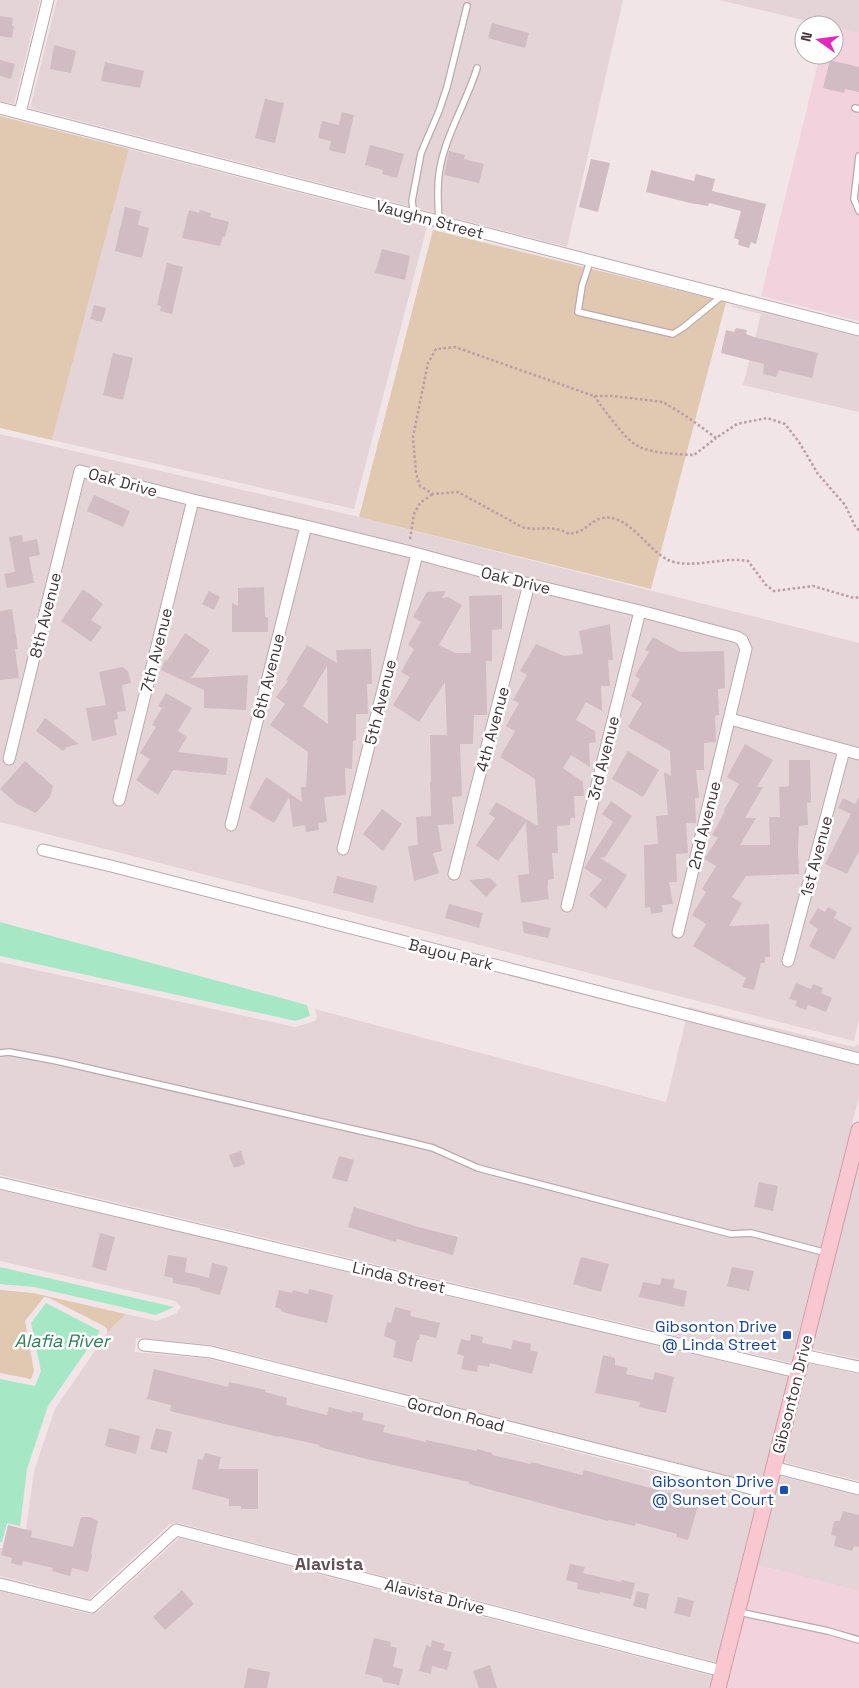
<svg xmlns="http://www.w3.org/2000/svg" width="859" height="1688" font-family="'Space Grotesk',sans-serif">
<rect width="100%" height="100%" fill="#f1e5e8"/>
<path fill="#e4d4d8" d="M0 0H40L14 104 0 101Z
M57 0H623L567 247 30 108Z
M719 0H859V33L834 27V25H824Z
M129 149 427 226 354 509 52 440Z
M732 305 859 337V412L743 385 761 314 732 307Z
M0 434 351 515 859 643V1019L854 1041 0 822Z
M0 962 295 1027 315 1021 317 1017 315 1009 666 1102 689 1007 854 1047 859 1044V1097L791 1363 0 1175Z
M859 1164V1359L811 1349Z
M0 1190 788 1377 761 1484 213 1345 136 1338 135 1352 210 1359 757 1498 716 1662 178 1523 170 1524 89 1599 0 1576V1548H4L26 1529 34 1471 55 1409 107 1333 126 1314 157 1321 177 1313 181 1307 175 1301 0 1261Z
M808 1363 859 1374V1481L783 1462Z
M780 1476 859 1496V1591L757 1565Z
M179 1538 712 1676 709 1688H0V1591L90 1614 98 1612Z"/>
<path fill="#f1d2dd" d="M834 27 859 33V321L761 296 820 55H834Z
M757 1565 859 1591V1688H726Z"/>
<path fill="#e1c9b1" d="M0 116 129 149 52 440 0 428Z
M433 230 726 302 651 589 359 517Z
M0 1290 33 1293 126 1314 107 1333V1329L104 1326 49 1298 44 1297 25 1321 34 1371 31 1379 0 1373Z"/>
<path fill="#a6e8c5" d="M0 922 307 1005 310 1016 296 1021 0 956Z
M0 1267 174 1307 156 1315 34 1287 0 1284Z
M46 1303 100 1331 48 1406 27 1469 20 1526 7 1523 2 1542H0V1379L35 1386 41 1371 31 1323Z"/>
<path fill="#d1bcc3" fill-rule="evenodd" d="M0 16 13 18 12 26H14L12 38 0 36Z
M492 23 529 33 525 48 488 38Z
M54 45 76 51 71 73 50 69Z
M0 60 15 64 11 79 0 76Z
M830 60 859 67V92L845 89 844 93 823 88Z
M105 62 144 71 140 88 101 81Z
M265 99 284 103 275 143 255 138Z
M342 112 354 115 345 154 329 150 331 141 318 138 322 121 339 125Z
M370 145 404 154 397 178 382 174 383 170 365 165Z
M449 151 465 155 464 159 484 164 479 183 444 175Z
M591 159 610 163 598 212 579 207Z
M651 170 694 181 696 174 715 179 712 191 766 204 756 244 751 242 749 248 738 245 739 240 734 238 741 211 709 203 708 206 690 203 646 192Z
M125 207 141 211 138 225 149 228 142 258 115 251Z
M189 210 199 213 200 210 211 213 210 217 229 222 225 237 223 236 220 246 182 238Z
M382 249 410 256 405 280 375 273Z
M167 263 183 267 172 314 160 311 161 306 157 305Z
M94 305 106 308 102 322 90 319Z
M736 328 747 330 746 334 754 337 818 353 812 378 779 370 776 377 763 374 764 364 721 353 726 330 734 332Z
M113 353 133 358 123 400 103 395Z
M94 495 130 511 123 527 87 511Z
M22 535 23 542 37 539 40 555 29 557 34 583 7 588 4 574 15 572 9 537Z
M264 587 265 617H268V632H232V603L238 606V588Z
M83 589 103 604 91 620 102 627 91 642 61 621Z
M209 591 220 597 214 610 202 604Z
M446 591 442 598 448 597 462 605 439 645 455 653H471L469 596 502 595V629L492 630V661H486L487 715H474L473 744H460L462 796 452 797 454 824 438 825 442 851 433 853 439 873 414 881 408 846 418 845 416 817 431 816 430 782H431L430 735H447L445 682 419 722 393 705 410 677 401 672 414 649 408 645 421 622 413 617 427 592Z
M12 609 18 649H15L19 678 0 680V611Z
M610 624 613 660H608L610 686H601L602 711 586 702 576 720 595 731 596 742 589 743 590 767 571 755 563 768 583 782 584 796H574L575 818H570V825L557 826 558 853H552L554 879 548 880V886H547L549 899 521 903 518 875 529 874 526 822 498 861 476 845 495 818 489 814 496 802 538 826 535 779 500 757 515 731 506 726 519 703 513 700 527 675 520 671 536 644 564 656 583 654 579 631Z
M185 633 210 650 191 678 248 675 246 710 204 708V690L161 670 165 660 167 661Z
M653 637 680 652 724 651 725 688 718 689 719 715 715 716 716 742 704 743V770H696L699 798H695L696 823H686L688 853 676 854 677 882H669L673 904 662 905 663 912 651 914 650 907 645 908 644 845 658 844 656 816 668 815 664 772 671 776 670 751 628 727 642 703 631 696 640 679 635 676 649 652 645 650Z
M307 645 337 663 336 650 371 649 372 684H367L368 714H356V740L353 741 352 769 345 768 346 795 324 797 327 822 318 823 319 830 306 832 305 825 293 827 289 797 274 823 249 808 266 777 302 802 301 787H306L308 752 270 725 285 704 276 697 288 681 286 680ZM327 666 328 724 303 706Z
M122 667 128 671 131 683 122 685 126 711 117 712 118 719 114 720 117 735 92 741 86 708 106 705 99 672Z
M166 693 192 708 178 731 187 737 178 752 228 758 226 775 173 770 158 795 136 780 150 759 140 753 156 727 152 725 162 708 158 706Z
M45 718 79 744 67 747 63 751 36 731Z
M745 744 773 760 757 787H763L745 818H756L740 845H770L769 817H780L779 787 789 786V760H810L811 802 807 803 808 825 799 826 798 850 799 874 746 876 732 897 742 903 729 926 769 924 770 957H765V963H761L754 990 742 987 746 978 693 946 706 924 692 915 706 892 702 889 716 866 704 859 718 838 712 835 725 811 724 810 739 784 727 777Z
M628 751 659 770 643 797 612 779Z
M25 761 53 786 50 797 36 813 17 804 0 789Z
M859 797V851L847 874 825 864 851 814 838 808 843 798 855 804Z
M611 801 632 816 605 857 600 858 627 875 606 909 589 895 602 880 584 868 613 822 602 814Z
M382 809 402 824 383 851 363 834Z
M337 876 377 886 373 903 333 893Z
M490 878 497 885 486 897 469 880Z
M449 904 483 913 479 928 445 918Z
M828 907 837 912 834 918 852 928 834 960 809 946 818 929 809 923 818 908 825 912Z
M522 921 551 928 548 938 524 933Z
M796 983 811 989 813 984 823 988 821 993 832 998 826 1012 808 1005 806 1010 795 1006 797 1001 789 999Z
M241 1151 245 1164 234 1168 229 1155Z
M339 1156 354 1160 347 1182 332 1178Z
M759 1182 778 1186 773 1211 754 1207Z
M354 1207 418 1227 458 1237 453 1255 397 1239 396 1242 348 1227Z
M100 1233 115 1237 106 1271 92 1267Z
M168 1255 187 1258 185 1272 209 1278 212 1263 228 1267 220 1295 200 1290V1288L173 1283V1278L164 1276Z
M581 1257 609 1264 601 1292 573 1284Z
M732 1267 754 1271 749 1291 727 1286Z
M662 1278 675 1280 673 1288 687 1291 684 1307 639 1297 643 1282 660 1285Z
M309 1289 333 1295 327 1323 289 1314 281 1311V1309L275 1307 279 1290 292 1293 293 1290 308 1294Z
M395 1307 411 1311 410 1316 440 1323 436 1338 420 1334 419 1340H417L412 1362 393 1357 396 1341 384 1336 387 1322 391 1323Z
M471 1334 483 1337 482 1343 511 1349 513 1340 531 1344 530 1350 538 1352 532 1374 490 1363 489 1367 478 1365 477 1372 461 1369 464 1356 457 1354 461 1339 470 1341Z
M603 1355 615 1358V1365L628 1368 626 1374 653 1380 655 1372 674 1377 666 1413 639 1407 640 1402 595 1393Z
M154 1369 228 1387 229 1382 266 1390 265 1392 287 1398 286 1405 327 1415 329 1407 352 1413V1411L364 1413 362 1420 385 1425 383 1432 426 1442V1440L477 1451V1449L492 1453V1455L530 1464 531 1462 582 1475 584 1470 687 1498 688 1495 700 1499 688 1540 676 1537 677 1534 636 1523 635 1526 609 1520 608 1521 469 1484V1482L367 1459 319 1447 320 1445 279 1436V1437L170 1411 171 1405 147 1399Z
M109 1428 140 1436 136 1454 105 1446Z
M156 1428 172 1432 167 1453 150 1449Z
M205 1453 221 1457 218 1469H258V1509H241V1506H229V1499L192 1489 198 1459 203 1460Z
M843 1511 859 1515V1547L854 1546 852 1551 834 1546 836 1536 831 1535 834 1521H840Z
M81 1517H90L98 1521 91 1553 92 1556 88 1572 72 1568 70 1576 52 1571 53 1568 23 1561 22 1566 11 1563 12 1558 1 1555 8 1525 32 1531 31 1537 73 1547Z
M570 1564 585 1567 583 1573 621 1582 622 1580 635 1583 631 1599 600 1592V1594L577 1589 578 1583 566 1580Z
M182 1590 194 1604 165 1630 153 1617Z
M637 1591 649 1594 646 1609 633 1606Z
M678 1597 694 1601 690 1617 674 1613Z
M374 1638 391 1642 390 1646 397 1648 393 1667 403 1669 399 1685 383 1682 382 1678 365 1674Z
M432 1640 445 1644 443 1650 452 1652 447 1670 432 1666 431 1674 419 1671 426 1645 431 1647Z
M490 1665 497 1688H479L473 1671Z
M248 1668 270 1672 267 1688H244Z"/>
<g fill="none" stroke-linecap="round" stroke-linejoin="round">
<g stroke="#bba9ae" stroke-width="8">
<path id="lane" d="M855 108 859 109
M859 156 854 199 859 211
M414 215 412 201 421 153 439 111 447 87 467 6
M439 221C438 206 437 190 439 174 444 137 466 104 477 68
M590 261 582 286 578 312 673 334 684 327 723 295
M0 1053 9 1052 57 1061 409 1142 433 1148 478 1168 731 1234 751 1233 827 1253
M739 1612 828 1631 859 1640"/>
</g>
<g stroke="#bba9ae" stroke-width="13">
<path id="street" d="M0 108 859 330
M20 113 48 0
M730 719 859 754
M9 759 80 471 193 500 306 526 407 551 529 584 640 611 737 637 742 640 746 649 678 932
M119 800 193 500
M231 825 306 526
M343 849 417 554
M43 850 111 866 859 1059
M454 874 529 584
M567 906 640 611
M788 961 844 750
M0 1183 797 1372
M144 1345 211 1352 731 1483 767 1493
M802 1355 859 1367
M773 1467 859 1489
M0 1584 92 1607 176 1530 722 1671"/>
</g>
<g stroke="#cf9ba6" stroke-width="17">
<path id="secondary" d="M718 1688 859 1130"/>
</g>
<path stroke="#bb9ba5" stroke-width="2.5" stroke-dasharray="2.5 2.5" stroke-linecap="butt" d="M594 396C605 410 625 441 640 447 655 454 678 454 694 455L716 438
M859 530 856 528 845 505 818 474 799 442 785 424 767 418 737 424 716 438 689 418 663 402 613 396H594L455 347 436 349 428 363 413 437 416 473 420 486 433 494 458 492 522 527C541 532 549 523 569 534 572 533 576 533 580 531 587 528 594 519 603 518 627 513 648 550 668 560 691 570 723 556 748 561L766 585 774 591 813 586 854 598 859 597
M410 539 414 514 420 503 433 494"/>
<use href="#lane" stroke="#fff" stroke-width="5.5"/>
<use href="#street" stroke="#fff" stroke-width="11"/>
<use href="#secondary" stroke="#f9c7d0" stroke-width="15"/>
</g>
<g fill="#1a4fb4" stroke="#fff" stroke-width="2">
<rect x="782" y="1330" width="10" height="10" rx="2.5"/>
<rect x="779" y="1485" width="10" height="10" rx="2.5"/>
</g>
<g text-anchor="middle" stroke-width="5" stroke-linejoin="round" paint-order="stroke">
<g font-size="16" fill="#42353a" stroke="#fff">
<text transform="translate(430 219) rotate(15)" y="6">Vaughn Street</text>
<text transform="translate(123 482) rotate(15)" y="6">Oak Drive</text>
<text transform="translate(516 580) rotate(14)" y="6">Oak Drive</text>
<text transform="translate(45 615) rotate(-76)" y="6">8th Avenue</text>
<text transform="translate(156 650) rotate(-76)" y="6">7th Avenue</text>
<text transform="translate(268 676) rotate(-76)" y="6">6th Avenue</text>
<text transform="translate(380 702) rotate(-76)" y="6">5th Avenue</text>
<text transform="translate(492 729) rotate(-75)" y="6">4th Avenue</text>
<text transform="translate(603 758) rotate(-76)" y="6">3rd Avenue</text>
<text transform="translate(704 825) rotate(-76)" y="6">2nd Avenue</text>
<text transform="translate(816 856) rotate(-75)" y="6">1st Avenue</text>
<text transform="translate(451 954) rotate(14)" y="6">Bayou Park</text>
<text transform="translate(399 1277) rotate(13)" y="6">Linda Street</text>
<text transform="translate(792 1394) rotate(-76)" y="6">Gibsonton Drive</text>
<text transform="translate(456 1414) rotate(14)" y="6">Gordon Road</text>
<text transform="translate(435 1596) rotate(14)" y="6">Alavista Drive</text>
</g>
<g font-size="16" fill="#164399" stroke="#fff" text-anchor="end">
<text x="777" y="1332">Gibsonton Drive<tspan x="777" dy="18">@ Linda Street</tspan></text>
<text x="774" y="1487">Gibsonton Drive<tspan x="774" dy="18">@ Sunset Court</tspan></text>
</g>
<g font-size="18" font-style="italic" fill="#307e55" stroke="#fff">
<text x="62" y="1347">Alafia River</text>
</g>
<g font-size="18" font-weight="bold" fill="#644e55" stroke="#fff">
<text x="329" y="1570">Alavista</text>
</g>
</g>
<g transform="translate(819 40) rotate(284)"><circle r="24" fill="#ffffff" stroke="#b3aeb0"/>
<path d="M0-4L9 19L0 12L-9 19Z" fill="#e428be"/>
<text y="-8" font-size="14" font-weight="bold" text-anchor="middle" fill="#42353a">N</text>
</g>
</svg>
